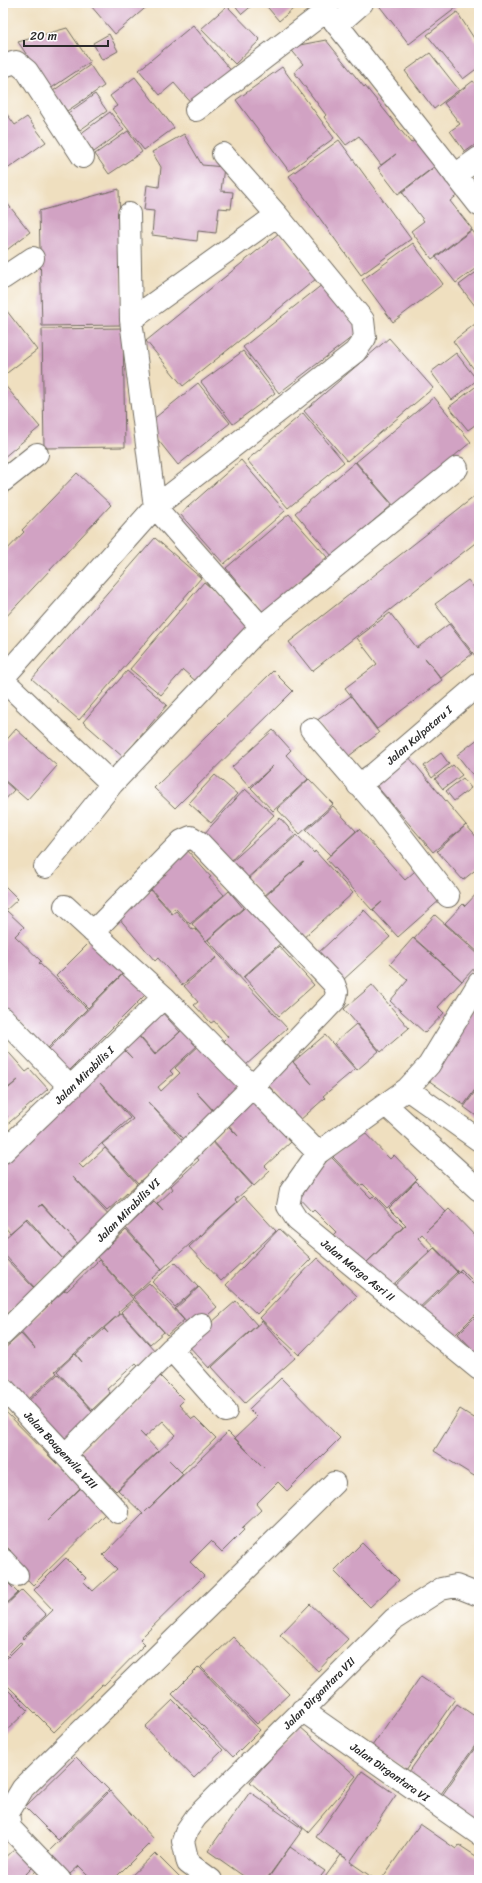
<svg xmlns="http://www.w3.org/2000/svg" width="482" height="1883" font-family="Sriracha,sans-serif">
<rect width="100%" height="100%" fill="#fff"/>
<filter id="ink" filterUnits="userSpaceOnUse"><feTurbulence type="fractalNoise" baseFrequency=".025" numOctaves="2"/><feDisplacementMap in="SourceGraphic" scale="8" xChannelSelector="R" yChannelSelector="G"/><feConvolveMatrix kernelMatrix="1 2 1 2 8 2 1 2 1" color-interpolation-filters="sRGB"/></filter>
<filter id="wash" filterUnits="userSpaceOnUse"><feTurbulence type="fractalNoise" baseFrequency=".012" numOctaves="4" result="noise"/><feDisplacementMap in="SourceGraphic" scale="16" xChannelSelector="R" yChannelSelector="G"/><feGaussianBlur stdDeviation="0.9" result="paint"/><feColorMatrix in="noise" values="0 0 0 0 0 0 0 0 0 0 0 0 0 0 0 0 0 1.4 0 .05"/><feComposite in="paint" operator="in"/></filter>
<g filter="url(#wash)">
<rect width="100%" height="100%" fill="#efdfbf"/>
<g id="blocks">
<path fill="#d1a2c3" d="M95 3H151L115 34 91 6Z
M233 3H255L242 14Z
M264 3H300L279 21Z
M377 3H452L456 8 409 44Z
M227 6 260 40 235 64 201 29Z
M457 12 479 46V67L463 79 427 35Z
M193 25 233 73 193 105 174 83 160 95 139 70Z
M67 28 90 62 50 89 18 42Z
M109 34 118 51 102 60 93 43Z
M326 40 364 87 365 86 411 143 419 137 439 163 398 194 378 168 396 154 381 165 359 136 346 145 324 117 326 115 294 72 303 64 289 47Z
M430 53 459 90 434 109 405 71Z
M90 65 104 86 67 111 53 91Z
M282 67 334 138 289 171 236 100Z
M135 77 174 128 144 150 112 109 117 106 110 96Z
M473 81 479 88V142L465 152 450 131 460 124 444 103Z
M95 94 107 111 80 130 68 113Z
M3 109 15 125 27 117 46 142 3 172Z
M110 112 124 130 94 152 80 134Z
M128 131 142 152 109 174 95 154Z
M184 134 202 165 224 167 221 191 233 192 231 209 219 208 216 233 198 231 197 241 152 235 154 211 144 210 147 185 159 187 161 167 152 152Z
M339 140 411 239 361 275 289 176Z
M437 165 459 194 450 201 472 229 432 259 411 231 424 221 402 192Z
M119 189 122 325 42 326 39 211Z
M3 198 30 232 3 253Z
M472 230 479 240V266L456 283 436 257Z
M279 233 316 279 183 386 146 341Z
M413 243 443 284 393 322 362 280Z
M479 270V311L459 285Z
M323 284 360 331 279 393 243 347Z
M3 306 37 350 3 376Z
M479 321V376L453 341Z
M123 328 125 447 44 448 42 329Z
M389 338 433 388 347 461 304 411Z
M243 351 275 393 233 424 201 382Z
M456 353 477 380 452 400 431 372Z
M3 383 40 427 3 458Z
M198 383 230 423 178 465 146 425Z
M479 384V422L468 430 449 407Z
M434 397 471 442 394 506 356 462Z
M303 413 344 462 288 508 247 460Z
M241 460 285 511 224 564 180 514Z
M355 462 392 505 332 556 295 513Z
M77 473 111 505 3 620V554L24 532 22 530Z
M479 493V540L312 671 289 642Z
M289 514 327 557 263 612 226 568Z
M155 538 201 578 79 720 32 679Z
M468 580 479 594V661L435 604Z
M204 582 251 622 198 683 183 670 161 695 130 669Z
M390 613 417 648 449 624 472 654 441 678 425 658 442 680 377 729 345 688 377 664 357 638Z
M127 671 167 705 123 757 83 722Z
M273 671 293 691 175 808 154 788Z
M351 696 379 733 345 759 316 721Z
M16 729 57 766 27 800 3 779V744Z
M273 730 291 750 286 755 308 779 273 811 251 788 273 766 250 787 232 767Z
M479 738V783L457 755Z
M441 753 449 764 432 778 424 766Z
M408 756 466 825 433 852 375 784Z
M453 765 462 775 443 789 435 779Z
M215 775 237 794 211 823 189 803Z
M463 778 471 788 454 801 446 791Z
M309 779 333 804 300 834 277 809Z
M3 780 14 790 3 802Z
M245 789 274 815 230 862 202 836Z
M333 806 356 831 330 855 306 830Z
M280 818 295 835 244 881 229 864Z
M466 825 479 840V867L463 880 437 851Z
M359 829 405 880 415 871 441 899 398 937 373 910 382 902 372 910 326 859Z
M297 835 314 853 315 851 353 893 301 940 263 898 304 862 264 896 248 879Z
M188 851 211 877 209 878 224 895 190 924 175 908 171 911 148 886Z
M3 884 18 899 3 913Z
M151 890 172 914 176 911 193 930 195 929 287 1028 246 1065 224 1041 228 1037 214 1021 211 1023 194 1005 198 1002 184 986 217 957 182 985 158 958 155 961 118 917Z
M229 891 243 908 206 941 192 924Z
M479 891V953L445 923 463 904 465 906Z
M251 902 284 940 242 978 208 940Z
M364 910 390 937 342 981 317 954Z
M7 911 24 927 15 936 41 961 39 963 87 1009 45 1051 31 1033 3 1005V915Z
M435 915 479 955V963L462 981 414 938Z
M94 938 126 970 88 1008 56 976Z
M413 938 462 981 438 1007 444 1013 425 1033 390 1001 408 980 390 964Z
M279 946 314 985 279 1016 244 977Z
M127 970 148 992 65 1075 44 1054Z
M372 985 409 1028 381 1052 344 1009Z
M479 999V1084L464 1105 428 1080Z
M160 1010 180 1032 155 1054 136 1032Z
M356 1024 379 1051 357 1070 334 1043Z
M183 1029 198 1045 170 1071 173 1074 158 1087 161 1091 180 1073 175 1068 202 1043 241 1086 214 1111 196 1092 214 1112 184 1139 148 1102 184 1142 138 1183 102 1144 133 1119 100 1083 130 1118 79 1164 83 1168 105 1148 137 1184 107 1211 73 1176 111 1218 80 1246 42 1204 39 1207 42 1205 80 1246 64 1260 27 1218 10 1233 3 1225V1163L44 1126 62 1105 67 1110 62 1105 121 1047 132 1058 121 1046 136 1033 155 1055Z
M325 1035 355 1069 323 1096 325 1098 299 1121 262 1078 288 1056 312 1084 293 1062Z
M3 1046 26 1072 30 1069 48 1089 3 1128V1113L8 1117 3 1112V1093L18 1080 3 1092Z
M479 1086V1118L464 1107Z
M252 1100 291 1142 265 1166 270 1171 254 1186 212 1140 228 1126 238 1136 227 1123Z
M361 1129 390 1159 394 1155 417 1179 387 1208 363 1184 361 1186 333 1157Z
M211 1140 252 1185 235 1200 237 1202 162 1269 126 1228 154 1202 163 1211 157 1204 173 1189 171 1186 199 1160 194 1154Z
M331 1157 371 1198 373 1196 403 1227 365 1264 406 1225 389 1208 416 1181 446 1212 426 1231 449 1209 479 1240V1287L461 1269 458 1272 422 1234 418 1238 430 1251 386 1291 333 1235 336 1232 314 1210 312 1212 294 1193Z
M244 1196 276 1231 221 1281 189 1247Z
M26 1219 64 1260 34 1287 3 1253V1240Z
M279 1229 311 1259 257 1314 226 1285Z
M126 1230 162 1269 132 1296 97 1257Z
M434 1248 457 1272 415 1312 391 1289Z
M3 1256 34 1288 3 1318Z
M317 1258 357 1296 299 1355 260 1318Z
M99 1260 133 1299 118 1312 119 1314 55 1371 57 1373 28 1399 3 1372V1350L21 1334 35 1349 20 1331 65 1290 67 1291Z
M175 1262 198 1287 175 1307 152 1282Z
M460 1271 479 1290V1311L450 1340 415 1314Z
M149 1283 184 1320 167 1335 133 1297Z
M199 1287 217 1307 192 1329 175 1309Z
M134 1300 164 1332 150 1344 121 1312Z
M236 1301 257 1325 209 1368 187 1344Z
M121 1313 156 1352 140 1367 136 1363 107 1389 110 1393 92 1410 57 1371 75 1354 82 1362 76 1354 104 1329 108 1333 104 1328Z
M479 1313V1356L458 1334Z
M262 1321 295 1358 245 1403 212 1367Z
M58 1374 94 1413 63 1441 27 1402Z
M159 1375 184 1400 179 1405 192 1419 195 1417 216 1438 181 1472 169 1460 183 1474 145 1512 228 1432 264 1468 235 1438 257 1417 249 1409 281 1378 340 1438 287 1491 278 1482 256 1504 261 1510 242 1528 244 1530 222 1552 211 1541 190 1562 204 1576 140 1639 145 1644 104 1686 102 1685 54 1732 3 1681V1662L22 1643 20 1642 3 1659V1608L22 1590 46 1615 22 1638 23 1639 53 1610 34 1590 66 1558 86 1578 83 1581 93 1591 117 1569 103 1555 143 1514 118 1490 176 1435 163 1421 145 1437 140 1432 158 1451 116 1491 79 1453Z
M3 1409 57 1464 58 1462 82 1486 47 1521 82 1487 107 1512 33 1585 5 1556 11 1551 3 1543Z
M460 1409 479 1421V1479L434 1451Z
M362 1543 399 1580 370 1607 334 1571Z
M3 1578 18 1593 3 1607Z
M310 1604 348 1639 318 1671 280 1635Z
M233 1637 289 1694 257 1724 201 1667Z
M199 1667 260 1730 233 1757 172 1694Z
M421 1676 455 1699 406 1770 372 1746Z
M3 1685 28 1710 3 1734Z
M173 1700 223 1750 194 1778 145 1727Z
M457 1704 479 1719V1740L441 1794 409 1772Z
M299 1726 356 1776 308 1832 250 1782Z
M479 1742V1814L475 1820 441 1797Z
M76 1757 109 1790 58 1840 25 1807Z
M362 1771 396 1795 350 1862 376 1880H323L341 1855 347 1859 316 1837Z
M110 1791 154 1839 113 1880H93L79 1866 70 1874 48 1852Z
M250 1792 303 1829 266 1880H249L208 1851Z
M420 1824 456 1849 459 1845 479 1858V1880H381Z
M290 1847 325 1871 318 1880H267Z
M15 1849 33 1867 20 1880H3V1860Z
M155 1853 182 1880H127Z
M36 1871 45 1880H27Z"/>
</g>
</g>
<g filter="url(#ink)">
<use href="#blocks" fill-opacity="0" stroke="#706a5f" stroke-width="1"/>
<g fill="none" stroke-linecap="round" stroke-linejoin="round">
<g stroke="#706a5f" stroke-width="24">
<path id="minor" d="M320 3 479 205
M337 25 362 3
M3 66 16 62 27 71 83 157
M196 110 326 11
M455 175 479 158
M129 214 131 320 155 507 261 627
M3 278 33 258
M131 320 277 215
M3 481 37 454
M3 678 155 507 355 352 365 338 363 320 277 215 223 154
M3 680 112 784
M311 729 382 811 448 896
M358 785 374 774 479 684
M45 867 112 784 261 627 457 468
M65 906 164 997 318 1153
M479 983 429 1065 407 1089 318 1153 291 1191 288 1206 297 1220 479 1369
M3 1018 71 1088
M407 1089 479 1140
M386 1105 479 1190
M3 1152 164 997
M3 1334 253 1086 335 1000 337 992 334 984 199 842 191 837 182 841 93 932
M171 1349 226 1411
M3 1388 118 1512
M66 1454 171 1349 201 1324
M3 1560 17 1575
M302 1710 479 1834
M60 1880 10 1828 8 1813 23 1788 334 1483
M211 1880 188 1863 183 1841 187 1830 196 1817 394 1619 441 1589 456 1586 479 1595"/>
</g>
<use href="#minor" stroke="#fff" stroke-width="22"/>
</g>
</g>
<g text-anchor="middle" stroke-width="4" stroke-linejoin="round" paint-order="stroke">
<g font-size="11" fill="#2b2b2b" stroke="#fff">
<text transform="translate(419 735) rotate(-41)" y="4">Jalan Kalpataru I</text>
<text transform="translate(84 1075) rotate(-44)" y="4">Jalan Mirabilis I</text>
<text transform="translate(128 1210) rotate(-45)" y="4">Jalan Mirabilis VI</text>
<text transform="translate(358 1270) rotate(39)" y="4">Jalan Marga Asri II</text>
<text transform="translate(61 1450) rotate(47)" y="4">Jalan Bougenvile VIII</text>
<text transform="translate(319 1693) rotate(-45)" y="4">Jalan Dirgantara VII</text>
<text transform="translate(390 1772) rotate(35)" y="4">Jalan Dirgantara VI</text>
</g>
</g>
<rect width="482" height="1883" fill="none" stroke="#fff" stroke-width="16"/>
<path d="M24 40v6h84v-6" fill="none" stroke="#2b2b2b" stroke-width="2"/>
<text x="30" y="40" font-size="12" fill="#2b2b2b" stroke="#ffffff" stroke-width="3" paint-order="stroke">20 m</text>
</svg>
